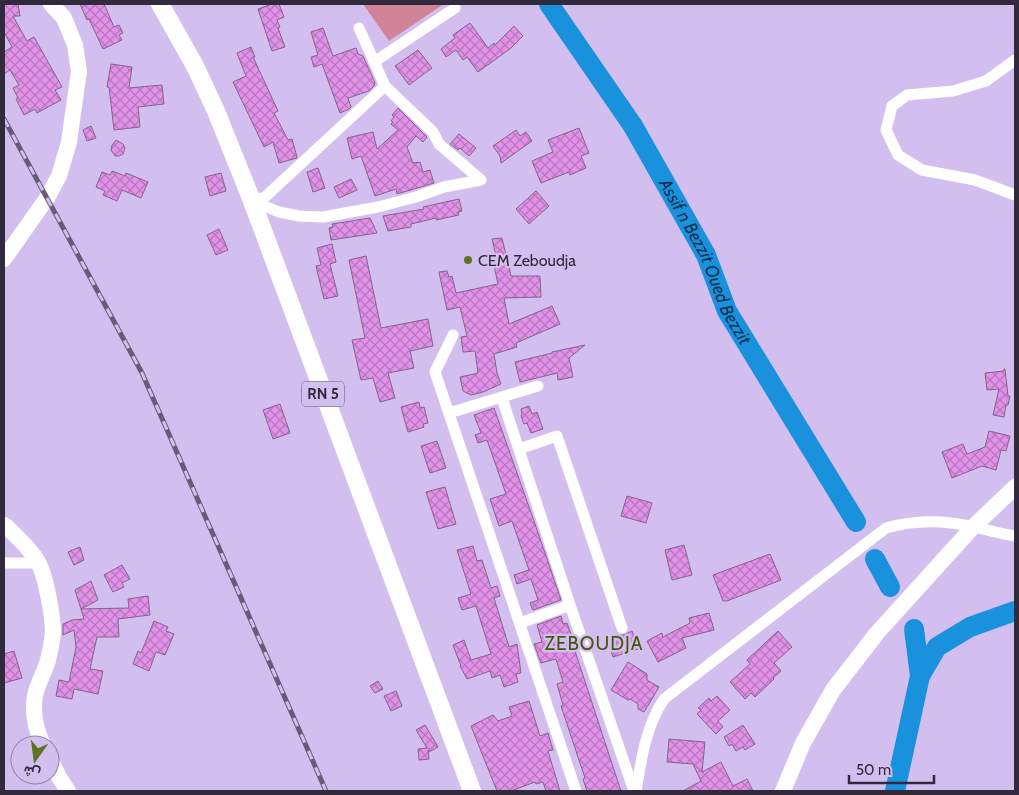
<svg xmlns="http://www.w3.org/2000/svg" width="1019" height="795" font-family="Cabin,Vazirmatn,sans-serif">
<defs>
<pattern id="building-cross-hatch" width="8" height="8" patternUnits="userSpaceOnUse" patternTransform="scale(1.25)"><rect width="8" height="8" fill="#e191e8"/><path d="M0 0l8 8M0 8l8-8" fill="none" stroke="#b776bd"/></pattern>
</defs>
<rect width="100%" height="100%" fill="#d3bfef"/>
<path fill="#d18497" d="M363 4H444L389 41Z"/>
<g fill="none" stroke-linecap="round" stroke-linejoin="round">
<g stroke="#1a91dc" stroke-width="20">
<path id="s1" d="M549 4 633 126 706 255 727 311 856 522"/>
<path d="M875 559 890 587"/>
<path d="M914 629 920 676"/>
<path d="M895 791 920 676 937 647 970 627 1015 611"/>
</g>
</g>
<path fill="url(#building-cross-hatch)" stroke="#856388" d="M4 4H18L20 16H13L27 41 34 37 62 87 55 90 61 100 37 113 35 109 24 115 16 99 18 98 13 88 19 85 10 70 4 74V52L12 47 4 32Z
M80 4H104L114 27 119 25 123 33 119 35 122 40 103 49 89 19 87 20Z
M272 4H279L284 17 277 20 280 27 278 28 285 47 272 51 258 9Z
M470 23 488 48 494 43 495 45 514 26 523 36 511 48 478 72 467 57 463 60 456 50 446 57 441 49 455 38 453 35Z
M323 28 333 56 356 48 358 54 363 56 375 83 374 86 369 91 348 98 351 107 349 109 340 113 322 64 314 67 311 57 318 55 311 32Z
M251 47 255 57H253L278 111 274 113 288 140 292 139 297 157V158L279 163 273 142 264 147 233 82 246 76 237 53Z
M418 50 432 68 409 85 395 66Z
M111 64 132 67 129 88 162 85 164 104 138 107 140 127 114 130 109 87H107Z
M398 108 427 137 423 142 416 136 407 147 413 163 420 162 423 172 430 170 434 183 397 194 396 189 375 196 361 156 352 159 347 138 373 132 377 149 398 130 391 124 393 122 391 121 394 117 392 115Z
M91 126 96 138 87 141 83 130Z
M579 128 589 153 581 156 586 168 570 175 569 172 541 183 532 161 553 152 548 140Z
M516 130 520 136 526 132 532 141 501 163 500 156 493 146Z
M459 134 476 148 469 156 460 148 458 150 450 144Z
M116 140 123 144 125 148 123 154 119 156H115L111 150 112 145Z
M318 168 325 188 313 192 307 172Z
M112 171 125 176 126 173 148 182 141 198 122 190 117 201 103 195 105 191 96 187 102 172 110 175Z
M221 173 226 191 210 196 205 177Z
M351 179 357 190 339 198 334 187Z
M536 191 549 206 529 224 516 209Z
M459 199 462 211 458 212 459 215 436 220V218L411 224V227L388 231 383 216 424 209 423 207Z
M370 218 377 233 331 240 329 228 333 227 332 224Z
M219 229 228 250 216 255 207 235Z
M502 238 511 276H540L541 297 504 298 509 324 552 306 560 324 516 343 517 347 494 354 497 373 501 384 483 392 471 395 463 391 460 377 478 373 475 351 463 352 461 337 467 336 460 307 447 310 439 272 447 271 449 277 452 276 456 293 498 284 493 261 497 260 492 239Z
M332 244 336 262 330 264 338 296 324 299 316 266 321 265 317 248Z
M366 256 381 328 428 319 433 346 410 351 414 368 388 373 395 398 380 402 373 378 361 380 352 340 365 338 349 260Z
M585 345 569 358 573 377 558 380 557 373 520 382 515 362 552 353V352Z
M1004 369H1005L1008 396H1010L1008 405H1006L1004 417 993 415 999 389 987 390 985 373 1004 371Z
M419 402 420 408 424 407 428 423 423 424 424 427 408 432 401 407Z
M280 404 290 433 273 439 263 410Z
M529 406 532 414 537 412 543 429 531 433 527 423 524 424 521 416 522 414 521 409Z
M494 408 535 524 561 600 533 610 530 603 538 600 531 579 517 584 514 575 529 570 512 521 499 526 490 499 506 494 487 440 478 443 475 435 481 433 474 415Z
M989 431 1010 436 1006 451 1001 450 996 470 982 466 952 478 942 452 963 444 967 454 985 447Z
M437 441 446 468 430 473 421 446Z
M445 487 456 524 438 529 426 492Z
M627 496 652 503 646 523 621 516Z
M684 545 692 575 672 580 665 550Z
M473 546 477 561 482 560 491 588 497 586 500 596 494 598 509 647 517 644 521 673 516 674 518 682 504 687 500 675 492 678 490 671 467 679 460 666H461L453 645 464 640 471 660 491 654 476 606 462 610 458 598 471 594 457 550Z
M80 547 84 560 74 565 68 552Z
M770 554 781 580 727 601H723L713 575Z
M122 565 130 579 122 583 124 587 113 592 104 575Z
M91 581 98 600 81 609 75 590Z
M148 596 150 615 118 619 119 637H97L90 669 103 671 98 694 74 689 72 699 56 696 59 680 69 682 76 647 74 630 63 635V624L72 620 84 619 81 609 129 608 128 599Z
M709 613 714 630 682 638 686 648 658 662 647 641 662 633 663 637 690 623 689 618Z
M561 616 563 624 567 623 575 645H573L621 791H587L583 779 585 778 561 706 563 705 557 684 563 682 556 659 541 663 534 644 542 642 537 625Z
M154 621 168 627 166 631 174 634 165 655 156 652 149 671 133 664 138 651 141 653Z
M632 631 638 649 613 657 607 639 620 635H624Z
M778 631 792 647 774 663 781 671 773 678 774 679 755 697 751 693 745 699 730 682 750 664 747 660Z
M14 651 22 678 4 683V654Z
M628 662 647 674V680L659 687 644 712 638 709V704L630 699 628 700 611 690Z
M378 681 383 689 375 693 370 686Z
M396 691 402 706 391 711 384 696Z
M717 696 730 710 718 721 723 727 716 734 697 714 701 710 698 708 709 698 711 701Z
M529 701 540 736 548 733 553 750 548 751 560 791H546L543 782 536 784 535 782 511 791H497L471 726 493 715 498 721 512 716 509 707Z
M425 725 438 747 429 752 428 750 429 759 419 760 418 749 427 748 416 730Z
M743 725 755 744 745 750 743 747 736 751 732 744 729 746 724 737Z
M669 739 705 742 702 772 721 762 733 786 747 779 753 791H683L701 781 693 764 667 762Z"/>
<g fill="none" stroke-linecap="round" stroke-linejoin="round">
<path stroke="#fff" stroke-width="11" d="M359 28 385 86 433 132 439 144 481 180
M1015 60 986 81 953 91 907 95 892 106 886 130 898 155 922 170 975 180 1015 195
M374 62 455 8
M252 201 279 212 299 216 323 217 378 207 416 197 444 187 481 180
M252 201 265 197 385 86
M453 335 435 372 576 791
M502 398 570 605 634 791
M449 413 538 386
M519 449 557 436 622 628
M4 563H38
M520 623 570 605
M636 791C641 760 646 726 664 699L886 528C916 519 944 520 974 527 988 530 1001 534 1015 536"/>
<path stroke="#fff" stroke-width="16" d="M4 259 47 198 59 176 69 142 79 71 75 45 64 18 51 4
M4 525 7 527C18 538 30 548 38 562 46 576 53 617 53 633 52 642 50 652 48 660 45 672 37 684 35 696 32 713 36 730 43 745
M50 759 59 777 68 791
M783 791 803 743 833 690 877 633 973 527 1015 487"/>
<path stroke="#fff" stroke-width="18" d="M160 4 195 66 216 111 252 201 472 791"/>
<g stroke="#675b77" stroke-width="5">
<path id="rail" d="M4 119 142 373 326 791"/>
</g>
<use href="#rail" stroke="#d3bfef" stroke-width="3" stroke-dasharray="9" stroke-linecap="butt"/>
</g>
<circle fill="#5d7425" stroke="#d3bfef" stroke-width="2" cx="468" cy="260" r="5"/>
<g text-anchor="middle" stroke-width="4.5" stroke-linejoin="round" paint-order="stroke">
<rect fill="#d3bfef" stroke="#625672" stroke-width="1" x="302" y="381.5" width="42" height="25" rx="4"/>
<g font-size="15" font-weight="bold" fill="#31293c">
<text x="323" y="399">RN 5</text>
</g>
<g font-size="16" fill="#31293c" stroke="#d3bfef" text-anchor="start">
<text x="478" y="266">CEM Zeboudja</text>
</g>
<g font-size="18" font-style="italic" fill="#012f4d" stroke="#d3bfef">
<text dy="6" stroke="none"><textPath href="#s1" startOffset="302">Assif n Bezzit Oued Bezzit</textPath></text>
</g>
<g font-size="19" letter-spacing="1" fill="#44580c" stroke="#d3bfef">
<text x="594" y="650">ZEBOUDJA</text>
</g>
</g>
<rect width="1019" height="795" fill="none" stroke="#31293c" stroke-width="10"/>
<g transform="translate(35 760) rotate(194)"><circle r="24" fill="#d3bfef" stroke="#9283a7"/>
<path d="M0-4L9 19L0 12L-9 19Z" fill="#5d7425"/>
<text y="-8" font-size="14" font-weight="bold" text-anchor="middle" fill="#31293c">ش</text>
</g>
<path d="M849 775v8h85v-8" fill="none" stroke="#31293c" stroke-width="2.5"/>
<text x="856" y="775" font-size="15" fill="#31293c" stroke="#d3bfef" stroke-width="4" paint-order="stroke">50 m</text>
</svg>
